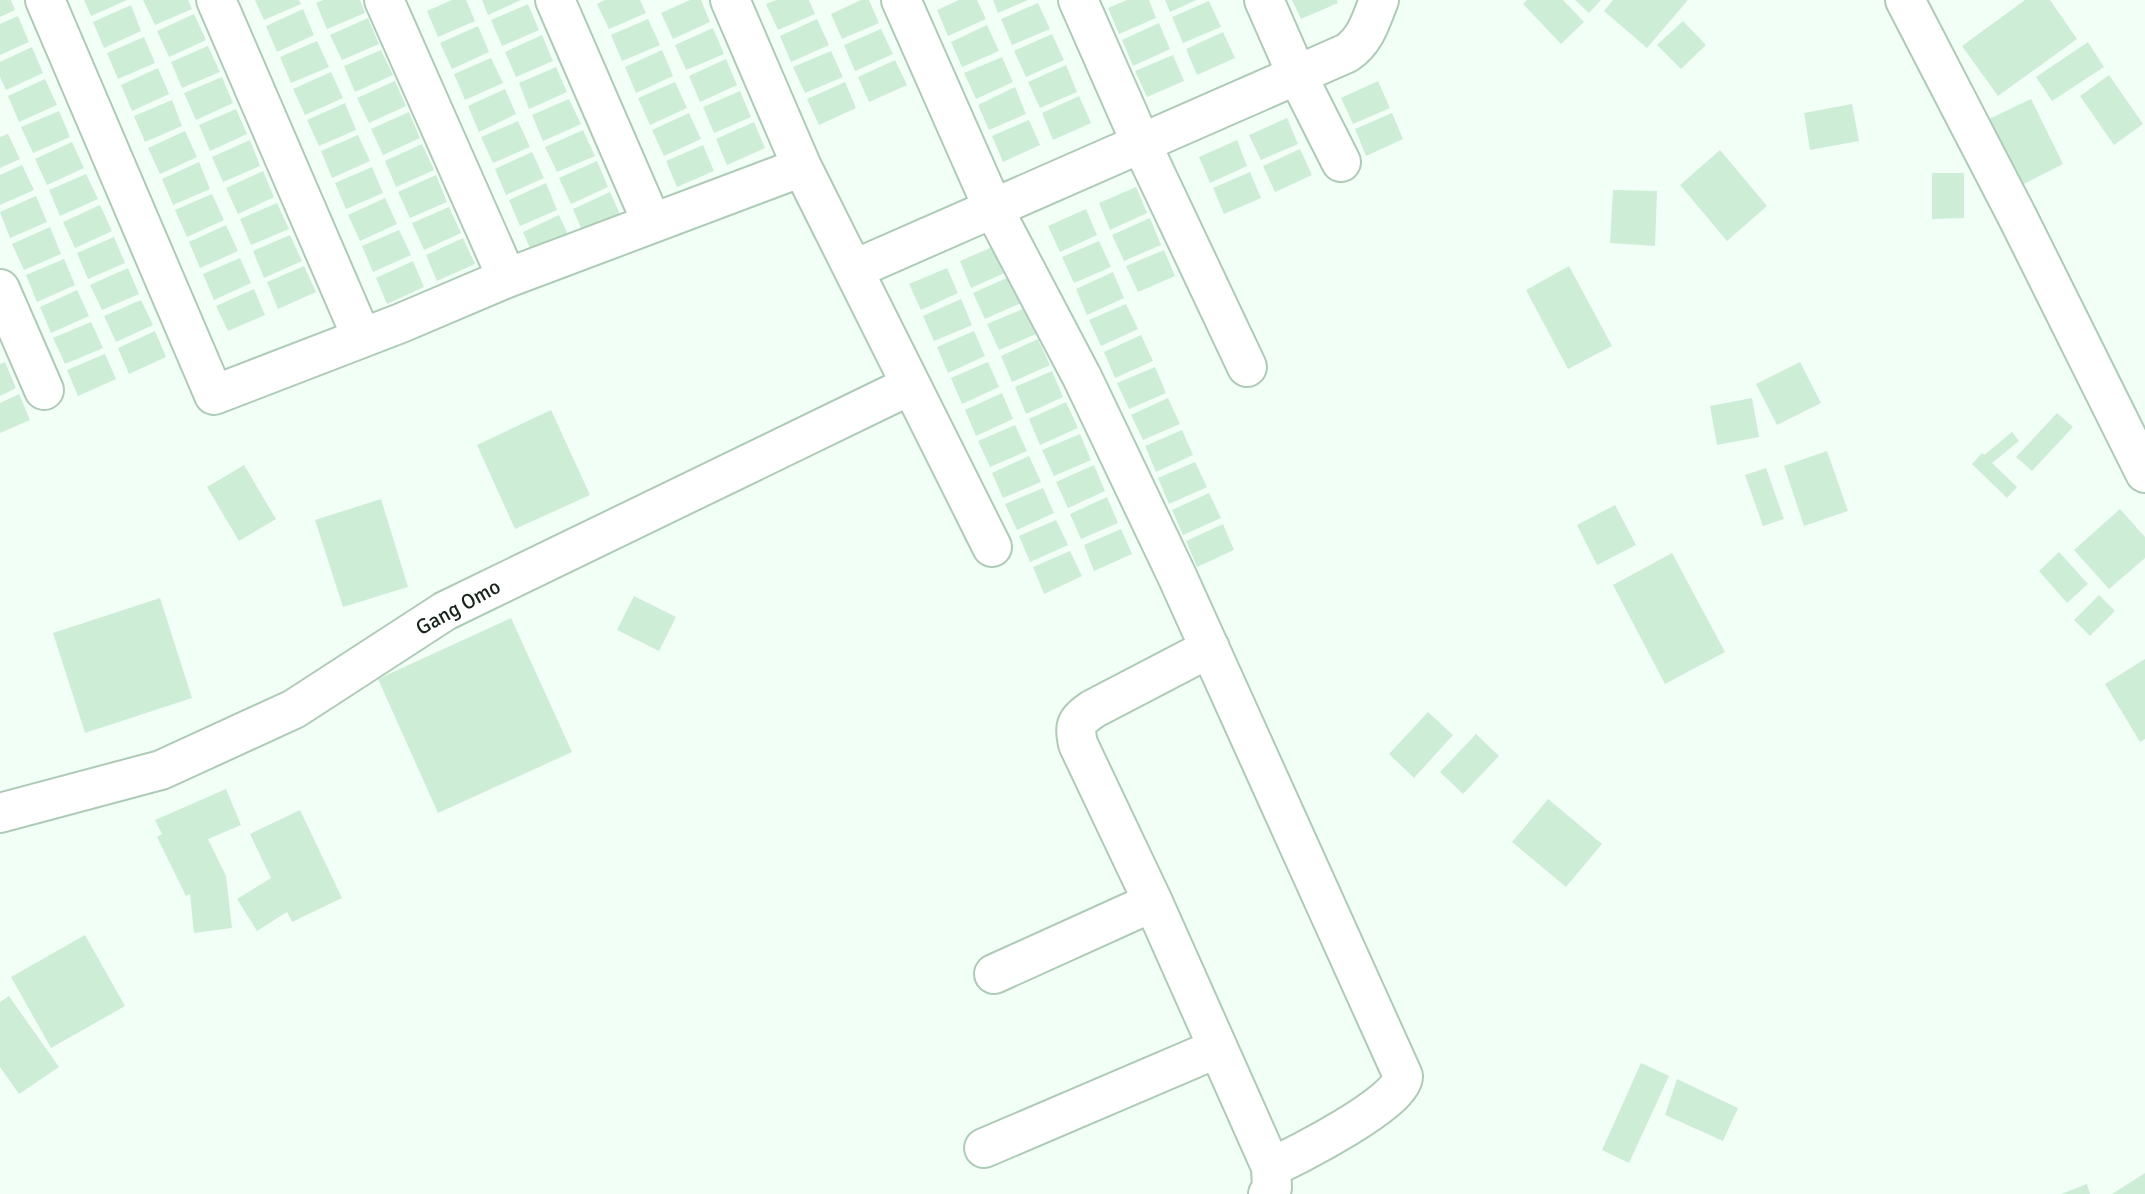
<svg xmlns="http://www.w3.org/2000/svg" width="2145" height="1194" font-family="Signika,sans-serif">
<rect width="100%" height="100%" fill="#f2fff6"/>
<path fill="#ceedd7" d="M0 0H11L15 10 0 17Z
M84 0H127L91 16Z
M143 0H188L192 9 155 25Z
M255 0H299L301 4 264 20Z
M323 0H360L365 13 327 29 316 3Z
M452 0H466L475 21 438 37 427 11Z
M482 0H521L488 15Z
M605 0H640L646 13 609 29 597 4Z
M690 0H701L710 22 673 39 661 13Z
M776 0H809L815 14 778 30 766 4Z
M861 0H869L879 23 842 39 831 14Z
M959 0H977L986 19 948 36 937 10Z
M993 0H1028L998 13Z
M1127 0H1149L1156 18 1119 34 1108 8Z
M1165 0H1196L1170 12Z
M1292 0H1337L1338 3 1301 19Z
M1527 0H1563L1584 22 1561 44 1523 4Z
M1575 0H1601L1589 13Z
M1613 0H1688L1647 48 1604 11Z
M2025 0H2050L2077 39 1998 96 1962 46Z
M1209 1 1221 27 1183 43 1172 17Z
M1038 3 1050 29 1012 45 1001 19Z
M528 4 539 30 502 46 491 20Z
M131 5 141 31 104 48 93 22Z
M303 9 314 35 277 52 266 26Z
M194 14 206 40 169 57 157 31Z
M18 16 29 42 0 55V24Z
M368 18 379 44 342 60 330 35Z
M648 19 660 45 622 61 611 35Z
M817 19 829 45 791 62 780 36Z
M1683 21 1706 45 1681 69 1657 45Z
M1159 23 1170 49 1133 66 1122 40Z
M987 25 999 51 962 67 951 42Z
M478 26 489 52 452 69 440 43Z
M713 28 724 54 686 70 675 45Z
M881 29 893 54 855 71 844 45Z
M1223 32 1235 58 1197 75 1186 49Z
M1052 34 1064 60 1026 77 1014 51Z
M542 35 553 61 516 77 505 52Z
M144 37 155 63 118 79 107 53Z
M317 41 329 67 291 83 280 57Z
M2088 42 2104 67 2052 101 2036 77Z
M208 46 220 72 182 88 171 62Z
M32 47 43 73 6 90 0 77V62Z
M381 50 393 75 355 92 344 66Z
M662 50 673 76 636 93 625 67Z
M831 51 843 77 805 93 793 67Z
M1173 55 1184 81 1147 97 1135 71Z
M1002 57 1013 82 976 99 964 73Z
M491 58 503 83 465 100 454 74Z
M726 59 737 85 700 102 689 76Z
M895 60 907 85 869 102 858 77Z
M1066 65 1077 92 1040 108 1028 82Z
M556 67 567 92 529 109 519 83Z
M158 68 169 94 132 111 121 85Z
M331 72 343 98 305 115 293 89Z
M2109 75 2143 124 2114 145 2080 96Z
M222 77 233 103 196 120 184 93Z
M45 79 57 105 19 122 8 96Z
M395 81 406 106 369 123 357 98Z
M1378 81 1390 108 1353 124 1341 98Z
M675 82 687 108 650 125 638 98Z
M845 82 856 108 819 125 807 99Z
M1015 87 1026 114 989 130 978 105Z
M505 89 516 114 479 132 468 106Z
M740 91 751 117 714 133 703 107Z
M1079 96 1091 123 1053 140 1042 113Z
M569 99 581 124 543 141 532 115Z
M2031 99 2063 164 2018 187 1985 121Z
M172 100 182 126 145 142 134 116Z
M345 103 356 130 319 146 307 120Z
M1852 104 1859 141 1810 150 1804 113Z
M236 109 247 134 210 151 199 125Z
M59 111 70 137 33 153 21 127Z
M409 112 420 138 383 155 371 129Z
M689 113 701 139 664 156 652 130Z
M1392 113 1403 139 1366 156 1355 129Z
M1287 118 1298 144 1261 160 1249 135Z
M1029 120 1040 145 1003 162 992 136Z
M518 121 530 147 493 163 481 137Z
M754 122 765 148 727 165 716 139Z
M583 130 595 156 557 172 545 147Z
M185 131 197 157 160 174 148 148Z
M8 134 20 159 0 168V137Z
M358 135 370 161 332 178 321 151Z
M250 140 260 166 223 182 212 157Z
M1237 140 1247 166 1210 183 1199 157Z
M72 142 84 168 47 185 35 159Z
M422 144 434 170 396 187 385 161Z
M703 145 714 171 677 187 666 161Z
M1300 149 1312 175 1275 192 1263 166Z
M1720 150 1767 206 1727 241 1680 185Z
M532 152 544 178 506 195 495 169Z
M597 161 608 187 571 204 559 178Z
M199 162 210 189 173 205 162 179Z
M22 165 34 190 0 205V175Z
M372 167 383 193 346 209 335 183Z
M263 171 274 197 238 214 226 188Z
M1250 172 1261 198 1224 214 1213 188Z
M1932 173H1964V218L1932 219Z
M86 174 98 199 60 216 49 190Z
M436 175 447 202 410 218 398 192Z
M546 183 557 210 520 226 509 200Z
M1136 187 1147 213 1110 230 1099 203Z
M1613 190 1657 191 1655 246 1610 243Z
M610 192 622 219 584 235 573 209Z
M212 194 224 220 187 237 175 210Z
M36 196 47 222 10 238 0 212Z
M385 198 397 224 360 241 348 215Z
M277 203 289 229 251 245 240 219Z
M100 205 112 231 75 248 63 222Z
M449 207 461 233 424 250 412 223Z
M1086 209 1097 235 1060 252 1048 226Z
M559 215 571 241 534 258 523 232Z
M1150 218 1161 245 1124 261 1112 235Z
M226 225 238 251 200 268 189 242Z
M50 227 61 254 24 270 12 244Z
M399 230 411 255 373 272 362 246Z
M290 235 302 261 264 278 253 251Z
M114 237 125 263 88 279 77 253Z
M463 238 475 264 437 281 426 255Z
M1099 241 1111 267 1074 283 1062 257Z
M997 245 1009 271 971 288 960 261Z
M1164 250 1175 276 1138 292 1126 266Z
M240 258 251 283 214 300 203 274Z
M64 259 75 285 37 302 26 275Z
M413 261 424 287 387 304 376 278Z
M304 266 316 292 278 309 267 282Z
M1569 266 1612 346 1568 369 1526 290Z
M128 268 139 294 102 310 90 285Z
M947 268 958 293 921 310 909 284Z
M1113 272 1124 298 1087 315 1076 289Z
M1011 276 1023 302 985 319 973 293Z
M254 289 265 315 228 331 216 306Z
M77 290 89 316 51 333 40 307Z
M961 299 972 325 934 341 923 316Z
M141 300 153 325 116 342 104 316Z
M1126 304 1138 329 1101 346 1089 320Z
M1025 308 1036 334 999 350 987 324Z
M91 322 103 348 65 364 53 338Z
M155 331 166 357 129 374 118 348Z
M974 331 985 356 948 373 937 347Z
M1141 335 1153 361 1115 378 1104 352Z
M1038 339 1050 365 1012 382 1001 356Z
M105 354 116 379 78 396 67 370Z
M5 362 16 388 0 396V364Z
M988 362 999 387 962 404 951 378Z
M1800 362 1821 403 1777 425 1756 384Z
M1155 367 1166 393 1129 409 1117 383Z
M1052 371 1063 397 1026 414 1015 387Z
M1002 393 1013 419 976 436 965 410Z
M19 394 30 420 0 433V403Z
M1168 398 1180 424 1143 440 1131 415Z
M1752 398 1759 437 1717 445 1710 406Z
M1066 402 1078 428 1040 445 1029 419Z
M551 410 590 495 515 529 477 445Z
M2057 413 2073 427 2032 471 2016 457Z
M1015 425 1027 451 990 467 978 441Z
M1182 430 1193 455 1156 472 1145 446Z
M2012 432 2019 441 1992 463 2017 487 2007 498 1972 464 1982 453 1984 455Z
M1080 434 1091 460 1054 476 1042 450Z
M1827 451 1848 511 1804 526 1784 466Z
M1029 456 1041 482 1003 498 992 473Z
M1195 462 1207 487 1169 504 1158 478Z
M244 465 276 519 239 541 207 487Z
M1094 465 1105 491 1068 508 1056 482Z
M1766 468 1784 519 1763 526 1745 475Z
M1043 488 1054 513 1017 530 1005 504Z
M1209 493 1221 518 1183 535 1172 510Z
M1107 497 1118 523 1081 539 1070 514Z
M381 499 408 587 343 607 315 520Z
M1615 505 1636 545 1597 565 1577 525Z
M2120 509 2145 537V558L2109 589 2074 550Z
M1056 520 1068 545 1030 562 1019 536Z
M1223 524 1234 550 1197 567 1186 541Z
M1121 529 1132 554 1094 571 1084 545Z
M1070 551 1082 576 1044 594 1033 567Z
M2059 552 2088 584 2067 603 2039 571Z
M1672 553 1725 652 1665 684 1613 585Z
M2099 595 2115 611 2090 636 2074 620Z
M634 596 676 617 659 651 617 630Z
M160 598 192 698 85 733 53 633Z
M511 618 572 752 438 813 378 679Z
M2145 659V739L2140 742 2105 684Z
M1428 712 1453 735 1414 778 1389 754Z
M1476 734 1499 756 1463 794 1440 772Z
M226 789 241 825 208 839 226 876 232 928 194 933 190 894 186 896 157 837 162 834 155 820Z
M1548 799 1602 844 1566 887 1512 842Z
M300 810 342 898 292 922 287 912 257 931 237 899 271 878 250 834Z
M85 935 125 1006 51 1048 11 977Z
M9 996 59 1067 19 1094 0 1067V1002Z
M1641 1063 1669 1076 1629 1163 1602 1150Z
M1677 1079 1738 1108 1723 1141 1665 1115Z
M2145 1173V1194H2112Z
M2087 1184 2090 1194H2061Z"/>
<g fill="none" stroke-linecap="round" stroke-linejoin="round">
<g stroke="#adcbb6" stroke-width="42">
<path id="minor" d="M45 0 214 395 401 323 507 278 802 167
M216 0 362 338
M384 0 507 278
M555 0 652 223
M730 0 802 167 992 547
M901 0 993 208 1082 377 1177 576 1403 1076C1404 1101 1295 1157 1271 1167L1272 1188 1268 1194
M1078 0 1141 143 1247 367
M1264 0 1296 73 1341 162
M1905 0 2018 218 2145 473
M855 269 1347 53C1366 40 1371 20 1379 0
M0 289 44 390
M1210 648 1093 709C1076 721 1074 724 1078 744L1153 902 1271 1167
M0 813 161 770 294 709 445 611 911 385
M994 974 1153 902
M984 1148 1218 1048"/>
</g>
<use href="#minor" stroke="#fff" stroke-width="38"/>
</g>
<g text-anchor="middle" stroke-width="5" stroke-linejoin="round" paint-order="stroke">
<g font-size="21" fill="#18231b" stroke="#fff">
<text transform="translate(458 607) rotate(-29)" y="7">Gang Omo</text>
</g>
</g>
</svg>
